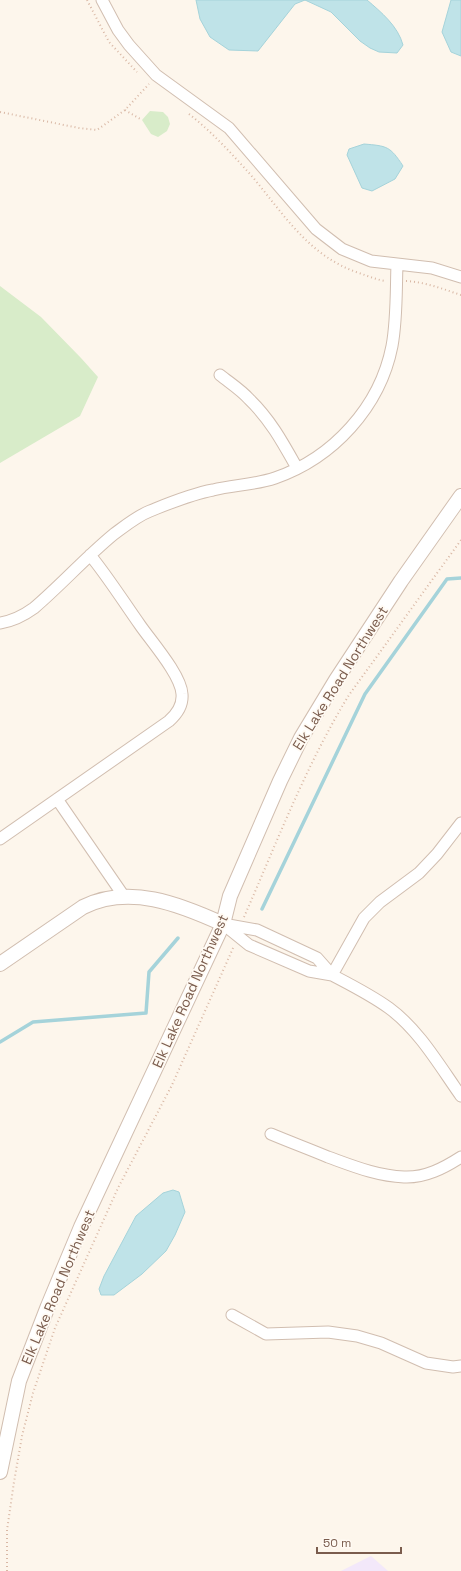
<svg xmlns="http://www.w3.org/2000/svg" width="461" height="1571" font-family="'Space Grotesk',sans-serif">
<rect width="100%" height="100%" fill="#fdf6ec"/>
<path fill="#f3e8fa" d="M371 1556 388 1571H341Z"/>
<path fill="#d8ecc9" d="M150 111 163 112 168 117 170 124 167 131 158 137 151 134 142 120Z
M0 286 41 317 81 358 98 377 80 416 0 463Z"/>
<path fill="#bfe3e8" stroke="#a5d3da" d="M196 0H367C381 12 398 26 403 45L397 53 379 52 370 48 360 41 331 12 305 0 295 4 258 51 229 50 210 37 200 19Z
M451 0H461V56L451 52 442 32Z
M364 144C387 146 390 146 403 166L395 179 372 191 362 188 347 155 349 149Z
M173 1190 179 1192 185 1212 175 1235 166 1251 142 1274 114 1295H101L99 1289 104 1276 136 1216 163 1193Z"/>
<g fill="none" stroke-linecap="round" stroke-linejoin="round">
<path stroke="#a5d3da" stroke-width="3.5" d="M262 909 365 694 447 579 461 578
M0 1042 33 1022 146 1013 149 972 178 938"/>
<g stroke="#d1beb0" stroke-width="13">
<path id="minor" d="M102 0 118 30 129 45 156 75 229 128 316 229 342 249 371 261 432 268 461 277
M220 375C230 383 241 390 249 399 270 419 283 443 297 468
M0 623C13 621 23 616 34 608 62 584 86 557 114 534 125 526 137 516 150 511 170 503 191 494 213 490 233 485 254 485 275 478 333 458 380 407 392 346 397 319 396 291 397 264
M57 799 123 895
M461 823 437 854 419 873 380 902 364 918 332 975C351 985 371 995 389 1008 419 1030 439 1065 461 1096
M0 839 169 721C177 714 183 705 182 694 181 675 151 641 140 625 123 601 108 577 90 555
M223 924 257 930 317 958 332 975 309 971 249 945Z
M271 1134C290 1142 309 1149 328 1157 353 1166 377 1176 404 1177 425 1178 444 1168 461 1157
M232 1315 266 1334 328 1332 357 1336 381 1343 426 1363 453 1367 461 1366"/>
</g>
<g stroke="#d1beb0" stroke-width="16">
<path id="tertiary" d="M0 964 83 907C129 884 179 904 223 924
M0 1472 19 1381 48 1306 81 1227 223 924 230 896 280 781 301 738 336 680 401 581 461 496"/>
</g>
<path stroke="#d9b8a5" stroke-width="2" stroke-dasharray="1 3" stroke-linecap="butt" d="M87 0 109 42 137 72
M125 110 142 120
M0 112 79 128 97 130 125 110 149 84
M189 114C212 132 231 153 250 174 284 214 308 256 359 273 368 276 377 280 386 281
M406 281C425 282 443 289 461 295
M244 917C277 842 306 765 349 695L461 540
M7 1571V1530L14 1482 22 1436 33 1393 55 1328 118 1188 172 1085 234 946"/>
<use href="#minor" stroke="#fff" stroke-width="11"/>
<use href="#tertiary" stroke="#fff" stroke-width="14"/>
</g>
<g text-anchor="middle" stroke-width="3.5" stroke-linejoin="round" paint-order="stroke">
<g font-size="14" fill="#7a5c4d" stroke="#fffaf3">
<text transform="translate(340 678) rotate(-58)" y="5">Elk Lake Road Northwest</text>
<text transform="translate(190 991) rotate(-66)" y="5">Elk Lake Road Northwest</text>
<text transform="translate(58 1287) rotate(-67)" y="5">Elk Lake Road Northwest</text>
</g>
</g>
<path d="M317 1547v6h84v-6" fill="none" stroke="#7a5c4d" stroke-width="2"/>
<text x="323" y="1547" font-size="12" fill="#7a5c4d" stroke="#fffaf3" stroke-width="3" paint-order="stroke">50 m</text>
</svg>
